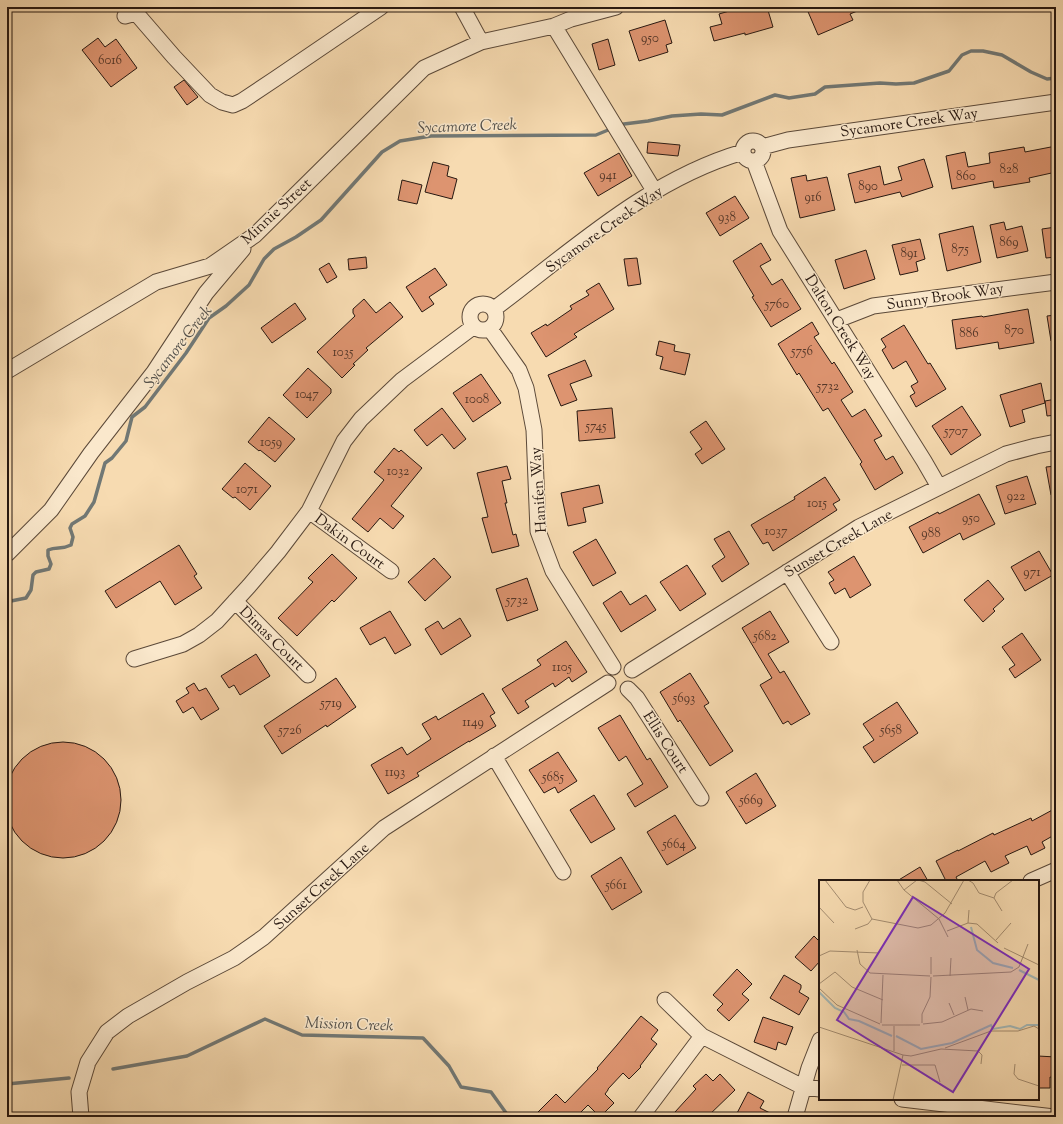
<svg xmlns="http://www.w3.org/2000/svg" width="1063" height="1124" font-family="'Sorts Mill Goudy',serif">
<rect width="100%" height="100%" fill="#f7dbb1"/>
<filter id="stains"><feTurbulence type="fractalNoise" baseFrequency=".005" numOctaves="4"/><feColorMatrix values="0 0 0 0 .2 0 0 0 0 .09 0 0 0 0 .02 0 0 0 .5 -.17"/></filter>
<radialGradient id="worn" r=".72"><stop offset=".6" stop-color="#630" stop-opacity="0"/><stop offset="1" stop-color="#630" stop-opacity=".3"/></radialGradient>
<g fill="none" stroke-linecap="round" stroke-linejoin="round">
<path stroke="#717875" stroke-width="3.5" d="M618 126 624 124 648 121 672 116 701 114 722 115 775 95 789 98 815 94 825 87 880 83 896 84 914 83 949 71 962 55 971 51H983L1002 55 1031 72 1047 79 1056 78
M7 599 11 601 26 598 31 590 33 575 36 572 49 569 51 564 48 556V550C57 546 61 550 71 545L73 537 70 528 72 524 85 516 94 502 105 463 112 458 126 441 132 417 145 407 186 353 209 318 226 306 249 285 264 259 274 249 296 237 321 220 382 152 400 141 431 136 596 135 613 128
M113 1069 187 1056 265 1019 302 1035 423 1038 449 1066 461 1087 491 1092 509 1117
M7 1084 69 1078"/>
</g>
<path fill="#dd9470" stroke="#271811" d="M743 7H767L773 27 745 35V33L714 41 710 27 722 24 719 14Z
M806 7H867L850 14 853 20 818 35Z
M665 20 672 43 666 45 668 52 639 61 629 31Z
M98 38 105 47 116 39 137 68 111 87 82 50Z
M608 39 615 65 599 70 592 44Z
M184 80 198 97 187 105 174 87Z
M648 142 680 145 678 156 647 153Z
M1056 146V172L1029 178 1030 182 994 188 993 181 952 189 946 156 965 152 968 167 990 163 989 153 1024 147 1025 152Z
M619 153 632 176 598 196 584 173Z
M924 159 933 187 902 197 900 192 855 203 848 174 880 166 884 185 902 180 898 167Z
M433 162 449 166 447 176 457 179 452 199 425 192Z
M806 175 807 181 827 177 835 210 800 218 791 178Z
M402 180 422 185 417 204 398 200Z
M735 196 749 218 720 236 706 213Z
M1004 222 1006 230 1022 226 1028 251 997 258 990 225Z
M973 226 981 262 947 271 939 234Z
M1056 227V257L1046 258 1042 229Z
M920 239 925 259 916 262 918 271 900 275 892 245Z
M761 243 771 260 760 266 772 285 782 279 801 309 771 327 752 297 754 296 733 261Z
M866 250 875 279 844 289 835 260Z
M366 257 367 268 349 270 348 259Z
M637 258 641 284 628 286 624 259Z
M329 263 337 277 327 283 319 269Z
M435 268 447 285 429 297 434 304 422 312 406 287Z
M599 283 614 309 574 334 577 337 546 357 531 333 546 324 547 326 572 309 570 306 589 295 586 291Z
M364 299 376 313 390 302 403 317 366 348 368 350 353 364 355 365 342 378 317 352 355 316 353 313V309Z
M295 303 306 319 272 343 261 328Z
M1028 309 1034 343 999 349 998 342 956 349 952 320 982 316 983 317Z
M1056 315V341H1051L1047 316Z
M812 322 819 334 814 337 832 364 834 362 853 392 841 400 852 417 865 409 882 436 874 440 886 460 893 456 903 473 875 490 860 464 862 462 828 408 823 411 799 373 797 375 778 344Z
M904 325 928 364 930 363 946 389 916 407 910 396 915 393 911 386 918 382 906 361 893 369 882 350 886 347 881 339Z
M659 341 675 345 674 351 690 354 685 375 660 369 663 357 656 355Z
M585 360 592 376 570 384 577 400 561 406 548 375Z
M308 368 331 389V393L307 418 283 395Z
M481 374 501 403 473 422 453 393Z
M1041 383 1045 403 1022 410 1025 422 1010 427 1000 395Z
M1056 399V415L1047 416 1045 401Z
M962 406 981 435 951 455 932 426Z
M442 408 466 439 454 449 442 434 427 446 414 430Z
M612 408 615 438 579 441 577 411Z
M269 417 295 439 275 462 260 450 259 451 248 442Z
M706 421 725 449 702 464 695 454 702 449 690 432Z
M394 448 399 452 401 450 422 468 391 506 404 516 393 529 380 518 368 532 352 519 384 480 374 472Z
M245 463 271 486 250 510 235 497 233 498 222 489Z
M507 466 511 479 502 481 507 503H505L513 535 516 534 519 546 492 553 482 518 488 517 477 473Z
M1056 466V494L1051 495 1046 467Z
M1027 476 1036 504 1005 514 996 486Z
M825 477 840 500 833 504 837 510 773 551 768 542 763 544 751 525 795 499 794 497Z
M599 485 603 503 583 508 586 522 568 526 561 493Z
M979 494 995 524 963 540 960 533 923 553 909 527 938 512 939 514Z
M729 531 749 564 722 582 712 566 725 557 714 539Z
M596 539 616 573 593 586 573 552Z
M179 545 197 574 194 576 202 588 175 605 160 581 116 608 105 591Z
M1039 551 1053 575 1025 591 1011 567Z
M332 554 357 578 334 602 332 600 297 636 278 618 313 582 308 578Z
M854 556 871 585 850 598 845 588 835 594 829 583 834 580 828 572Z
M434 558 451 577 425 601 408 582Z
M687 565 706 594 680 611 660 582Z
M527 578 538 610 507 621 496 589Z
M988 580 1004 599 993 609 995 611 983 622 964 600Z
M621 591 630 605 646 595 656 610 621 632 603 603Z
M390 611 411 645 395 654 385 637 370 645 360 628Z
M770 611 789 642 768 654 780 673 784 671 810 714 791 725 788 721 783 724 760 685 772 678 742 628Z
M460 618 471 636 441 655 425 629 438 621 443 629Z
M1022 633 1041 660 1015 678 1009 669 1015 665 1002 647Z
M566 641 587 672 572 682 569 677 555 687 553 683 525 701 529 707 518 714 502 689 541 665 537 660Z
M256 654 270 676 240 695 234 685 229 688 221 676Z
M690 673 709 703 704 706 733 751 710 766 680 720 678 722 660 692Z
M336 678 356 707 327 727 326 725 282 754 264 726Z
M194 683 199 691 206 688 219 709 201 720 193 707 183 713 176 701 189 693 186 688Z
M483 693 495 713 490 716 496 726 469 742V741L417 773 419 776 388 794 371 765 402 747 407 755 431 739 422 724 436 716 438 720Z
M897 702 918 733 874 763 863 747 874 740 863 724Z
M620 715 647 760 650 758 668 787 635 807 627 794 643 784 626 756 619 761 598 728Z
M5 800a58 58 0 1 1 116 0a58 58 0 1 1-116 0Z
M558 752 577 781 558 793 555 787 544 793 529 770Z
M756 773 776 806 746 824 726 792Z
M594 795 615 829 591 843 570 810Z
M1056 808V834L1042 842 1045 848 1031 855 1027 846 1005 856 1009 863 991 872 985 861 956 877 958 881H946L936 861 958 850V851L993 833 994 835 1031 818 1032 821Z
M675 815 696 848 667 865 647 832Z
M621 857 642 892 612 910 591 876Z
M920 867 928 881H897Z
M814 936 820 942V961L811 971 795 957Z
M737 969 752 984 742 994 749 1000 729 1021 717 1010 723 1004 713 995Z
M784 975 801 985V988L799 992 809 998 799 1015 770 998Z
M641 1016 658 1030 651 1039 657 1044 640 1066 641 1067 629 1079 623 1073 608 1089V1090L605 1094 614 1103 600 1117 588 1105 576 1117H533L556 1094 565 1103 598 1069 597 1068 617 1045Z
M763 1017 793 1027 786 1045 778 1042 776 1050 754 1042Z
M1038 1056 1056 1057V1078L1050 1077V1088H1038Z
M706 1074 713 1081 720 1074 735 1090 707 1117H680L675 1112 696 1089 693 1086Z
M748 1092 764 1101 760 1108 778 1117H735Z"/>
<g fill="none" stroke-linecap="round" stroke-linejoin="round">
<g stroke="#5b4939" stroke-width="17">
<path id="minor" d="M462 7 481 42
M125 16 136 13 174 57 210 95 222 102 233 105 242 101 275 79 381 7
M554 26 655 192
M743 151a10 10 0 1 1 20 0a10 10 0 1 1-20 0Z
M762 147 788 140 1056 102
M754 161 780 231 924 461 939 487
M470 317a13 13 0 1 1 26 0a13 13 0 1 1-26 0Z
M494 309C572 251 647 180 743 152
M837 320 873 306 1056 282
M490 329 519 370 526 388 534 430 538 531 553 571 613 667
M7 371 156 282 210 266 255 235 424 68 481 42 554 26 571 19 616 7
M309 511 391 571
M7 554 51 510 91 453 154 372 206 293 243 249
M787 572 831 642
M235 601 308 675
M134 659 183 644 199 635 217 621 249 586 278 552 309 511 344 441 361 419 402 380 473 327
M632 670 859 527 1006 454 1036 446 1056 442
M628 689 637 698 701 798
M494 756 563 872
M1031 881 1056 870
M665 1000 702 1036 803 1087 820 1089
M902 1099 1054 1117
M81 1117 79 1092 88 1062 107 1032 128 1016 187 982 234 958 264 937 384 828 608 683
M641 1117 702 1036
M795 1117 809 1068 820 1040"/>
</g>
<use href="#minor" stroke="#fae8cc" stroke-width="15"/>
</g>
<g text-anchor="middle" stroke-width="3" stroke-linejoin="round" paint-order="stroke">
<g font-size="13" fill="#543729">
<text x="650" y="42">950</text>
<text x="110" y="64">6016</text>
<text x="1009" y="173">828</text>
<text x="608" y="179">941</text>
<text x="966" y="180">860</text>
<text x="868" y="190">890</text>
<text x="813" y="201">916</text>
<text x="727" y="221">938</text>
<text x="1009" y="246">869</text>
<text x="960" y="253">875</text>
<text x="909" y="257">891</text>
<text x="777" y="308">5760</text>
<text x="1014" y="334">870</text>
<text x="969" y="337">886</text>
<text x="802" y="355">5756</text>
<text x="343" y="356">1035</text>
<text x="828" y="390">5732</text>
<text x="307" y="398">1047</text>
<text x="477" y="403">1008</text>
<text x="596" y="430">5745</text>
<text x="956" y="435">5707</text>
<text x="271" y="446">1059</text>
<text x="398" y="475">1032</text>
<text x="247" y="493">1071</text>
<text x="1016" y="500">922</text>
<text x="817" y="507">1015</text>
<text x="971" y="522">950</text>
<text x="776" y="535">1037</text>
<text x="931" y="537">988</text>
<text x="1032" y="576">971</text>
<text x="517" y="604">5732</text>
<text x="765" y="640">5682</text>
<text x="562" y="671">1105</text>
<text x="684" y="702">5693</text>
<text x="331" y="707">5719</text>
<text x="473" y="726">1149</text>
<text x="290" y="734">5726</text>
<text x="891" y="734">5658</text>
<text x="395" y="776">1193</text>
<text x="553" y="781">5685</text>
<text x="751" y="804">5669</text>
<text x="674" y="848">5664</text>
<text x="616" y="889">5661</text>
</g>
<g font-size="15" fill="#271811" stroke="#fae8cc">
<text transform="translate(909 122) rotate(-8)" y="5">Sycamore Creek Way</text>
<text transform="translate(276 211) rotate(-43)" y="5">Minnie Street</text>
<text transform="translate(604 229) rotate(-35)" y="5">Sycamore Creek Way</text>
<text transform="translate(945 296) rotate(-8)" y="5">Sunny Brook Way</text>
<text transform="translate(841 327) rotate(58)" y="5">Dalton Creek Way</text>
<text transform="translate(538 490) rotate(-94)" y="5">Hanifen Way</text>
<text transform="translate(350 541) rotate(36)" y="5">Dakin Court</text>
<text transform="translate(838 543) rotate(-30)" y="5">Sunset Creek Lane</text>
<text transform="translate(272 638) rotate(45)" y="5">Dimas Court</text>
<text transform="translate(666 742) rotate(57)" y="5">Ellis Court</text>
<text transform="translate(321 886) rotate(-42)" y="5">Sunset Creek Lane</text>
</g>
<g font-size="16" font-style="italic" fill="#52504b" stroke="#fae8cc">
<text transform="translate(467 125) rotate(-2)" y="6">Sycamore Creek</text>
<text transform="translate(177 346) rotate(-52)" y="6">Sycamore Creek</text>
<text transform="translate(349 1023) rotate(2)" y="6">Mission Creek</text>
</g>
</g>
<g transform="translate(819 880)">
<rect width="220" height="220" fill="#f7dbb1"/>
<path fill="none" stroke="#a3b8b8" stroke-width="2" d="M152 47 158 70 174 83 194 88M200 90 220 100M0 112 16 128 25 132 30 139 40 141 73 156M77 156 102 169 133 163 172 145 174 149 191 146 201 149 208 145H220"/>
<path fill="none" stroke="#a48d71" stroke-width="1" d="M6 0 27 27 36 30 44 27M51 0 44 12V22L53 39 99 48 112 45 126 33 145 0M78 0 85 10 120 39 129 57M99 0 106 2 133 24M149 0 154 3 160 13 175 18 183 31M85 10 98 0M175 18 177 13 194 0M0 27 15 43M149 43 150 30M36 49 49 44 53 39M128 51 149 43 158 44 179 63M177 60 192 43M185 68 220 85M38 70 41 84 51 93 111 96M0 76 11 71 60 73M112 77V94M114 96 192 92 200 87 209 64M131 96 132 78M0 104 16 92 33 107 64 120M0 108 18 125 61 144M146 117 149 130M130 123 135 135M62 143 64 95M103 143V134L111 117 112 97M104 144 123 142 152 129 164 131M63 145H101M0 147 84 175 92 176 122 169 159 171 163 175 162 184M126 168 172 151H199L215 146 220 149M75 171V146M196 184 195 194 199 199 220 206M83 185H116L121 202M74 220 84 175"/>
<path fill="#7b2cbf" fill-opacity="0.15" stroke="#7b2cbf" stroke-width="2" d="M94 17 210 89 134 212 18 140Z"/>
<rect width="220" height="220" fill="none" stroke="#271811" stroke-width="2"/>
</g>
<rect width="1063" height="1124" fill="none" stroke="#f7dbb1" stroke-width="24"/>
<rect x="8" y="8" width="1047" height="1108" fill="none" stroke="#271811" stroke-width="2"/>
<rect x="12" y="12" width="1039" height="1100" fill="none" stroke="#271811"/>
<rect width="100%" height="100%" filter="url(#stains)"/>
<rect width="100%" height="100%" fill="url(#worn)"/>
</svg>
